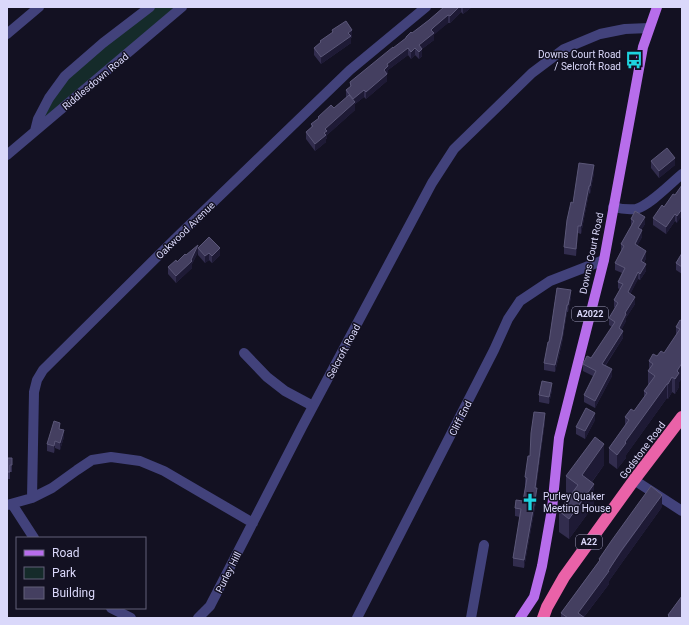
<svg xmlns="http://www.w3.org/2000/svg" width="689" height="625" font-family="Roboto,sans-serif">
<rect width="100%" height="100%" fill="#131122"/>
<path fill="#152b2a" d="M155 7H175L40 122 52 100 67 79 105 45Z"/>
<g fill="none" stroke-linecap="round" stroke-linejoin="round">
<path stroke="#42427b" stroke-width="10" d="M7 34 39 7
M35 131 38 119 49 98 65 76 103 43 150 7
M7 155 182 7
M613 207C621 209 628 210 636 209 650 205 670 184 682 174
M244 353 267 377 285 391 313 406
M634 480 682 511
M32 498 34 392 37 380 43 370 177 237 350 70 426 7
M12 504 34 538
M7 505 32 498 52 488 77 470 92 460 111 457 140 461 164 471 253 523
M111 608 131 618
M198 618 210 606 302 427 432 183 454 149 532 73 564 49 600 34 625 29 649 28
M357 618 494 350 508 319 520 301 550 281 604 260
M471 618 484 545"/>
<path stroke="#b76deb" stroke-width="10" d="M520 618 534 597 542 566 552 509 559 438 604 260 643 47 657 7"/>
<path stroke="#ea62a8" stroke-width="12" d="M543 618 547 607 564 577 634 480 682 417"/>
</g>
<path fill="#322d4e" d="M444 7H472L463 14 461 12 450 23H448L434 34V40L422 49V56L419 59 415 55 411 59 408 55 388 70V73L387 74V81L366 99 364 97 355 104V110L327 135V138L326 139V142L315 151 306 139V132L311 127V124L318 119V117L334 108 346 98V90L350 87V82L406 38V37L412 33 429 20Z
M332 30 352 37 351 38V43L321 64 314 55V48L320 43V41L332 33Z
M651 161 675 165 659 178 651 168Z
M594 173 590 194 589 193 581 234 578 233 576 256 564 254V247L573 203Z
M682 185 677 223 675 221 666 234 653 225V218L675 195Z
M631 219 645 224 641 230 642 237 637 246 646 258 644 263 646 271 640 280 638 279 630 294 635 304 626 318V321L621 330 623 338 606 365 612 376 595 408 584 402V395L593 376 583 371V364L591 358 612 327 609 325V318L615 308 614 307V300L620 290 618 288V282L622 273 615 270V263L621 251V244L631 226Z
M198 248 220 255 212 263 209 260 205 263 198 255Z
M198 252 192 264V268L176 283 168 274V267L177 262Z
M682 253V274L676 270V263Z
M557 288 571 297 568 312H567L562 343 555 372 544 370V363L549 342Z
M682 321V378L679 382V387L675 394 672 392 668 399 667 398 626 455V458L617 469 609 463V448L625 425V417L634 411 644 397V391L648 386V371L649 369V361L664 353 676 336V327Z
M552 390 549 404 539 402V395Z
M595 420 585 439 576 434V427Z
M545 421 536 488 537 496 524 568 513 566V558L520 517 515 516V508L523 501 526 485H525V477L530 456Z
M60 429 64 437 60 450 55 448 54 453 47 451V444Z
M7 458H12V472H10V479H7Z
M604 465 592 482 594 505 569 539 559 532V511L568 499 566 497V476Z
M662 507 621 564 609 581V584L584 617 585 618H561V613L599 561V559Z"/>
<path fill="#1e1a35" d="M459 7H461V12L450 23V16Z
M463 7H472L463 14Z
M448 15V23L434 35V40L422 49V56L419 59V45L434 27Z
M352 30V37L351 38V43L321 64V57L348 33Z
M408 48V55L388 70V73L387 74V81L366 99V92L384 70 387 64Z
M415 48V55L411 59V52Z
M364 90V97L355 104V110L327 135V138L326 139V142L315 151V144L324 133 325 129 353 99Z
M675 158V165L659 178V171Z
M594 165V173L590 194V186Z
M589 186V193L581 234V226Z
M682 209V216L677 223V216Z
M675 214V221L666 234V227Z
M645 217V224L638 235V228Z
M578 226V233L576 256V249Z
M642 230V237L635 251V244Z
M198 245V252L192 264V268L176 283V276L191 260Z
M220 248V255L212 263V256Z
M646 251V258L641 268V261Z
M209 253V260L205 263V256Z
M646 264V271L640 280V274Z
M638 272V279L628 299V292Z
M571 290V297L568 312V305Z
M635 297V304L626 318V321L619 335V328L625 313Z
M567 305V312L562 343 555 372V365Z
M623 331V338L602 370V364Z
M682 363V378L679 382V387L675 394V379L677 371Z
M612 369V376L595 408V401Z
M672 377V392L668 399V384Z
M552 383V390L549 404V397Z
M667 384V398L626 455V458L617 469V455L625 442Z
M545 413V421L535 496V488Z
M595 413V420L585 439V431Z
M64 430V437L60 450V443Z
M55 441V448L54 453V446Z
M604 444V465L582 495V475Z
M594 484V505L569 539V519Z
M537 488V496L524 568V560Z
M662 495V507L621 564 609 581V584L583 618 578 613Z"/>
<path fill="#443f60" stroke="#5b5778" d="M444 7H459L450 16 448 15 434 27 431 30 434 33 419 45 422 49 419 52 415 48 411 52 408 48 387 64 388 66 384 70 387 74 366 92 364 90 353 99 346 90 351 86 350 82 393 47V48L406 38V37L411 32 412 33 429 20Z
M346 21 352 30 348 33 351 36 321 57 314 48 321 42 320 41 333 32 332 30Z
M349 95 355 102 325 129 327 131 324 133 326 135 315 144 306 132 313 126 311 124 319 118 318 117 331 105 334 108Z
M667 148 675 158 659 171 651 161Z
M579 163 594 165 590 186H589L581 226H578L576 249 564 247 567 220 571 202 573 203Z
M682 185V209L677 216 675 214 666 227 653 218 662 205 664 207 673 194 675 195Z
M635 211 645 217 638 228 642 230 635 244 646 251 641 261 646 264 640 274 638 272 628 292 635 297 625 313 626 314 619 328 623 331 602 364 612 369 595 401 584 395 596 371 583 364 587 356 591 358 615 322 609 318 618 303 614 300 623 284 618 282 625 268 615 263 624 246 621 244 634 221 631 219Z
M209 237 220 248 212 256 209 253 205 256 198 248Z
M198 245 191 260 192 261 176 276 168 267 176 260 177 262 185 254 186 255Z
M682 253V267L676 263Z
M557 288 571 290 568 305H567L562 336 555 365 544 363 548 342H549Z
M680 320 682 321V363L677 371 679 373 675 379 672 377 668 384H667L625 442 626 443 617 455 609 448 629 420 625 417 631 409 634 411 647 393 644 391 655 376 648 371 653 364 649 361 653 354 657 356 661 351 664 353 680 329 676 327Z
M542 381 552 383 549 397 539 395Z
M586 408 595 413 585 431 576 427Z
M534 412 545 413 535 488H537L524 560 513 558 521 509 515 508 516 500 523 501 527 478 525 477 528 456H530L531 433Z
M54 421 60 423 59 429 64 430 60 443 55 441 54 446 47 444Z
M595 437 604 444 582 475 594 484 569 519 559 511 578 485 566 476Z
M7 458H12V465H10V472H7Z
M651 486 662 495 621 551 608 571H609L578 613 585 618H568L561 613 600 560 599 559 612 540Z
M682 596V618H668L669 616 668 615Z"/>
<defs>
<g id="bus-bare" transform="scale(1.38)"><path d="M-5-6H5V4H4V6H2V4H-2V6H-4V4H-5ZM-3.5-4V0h7V-4ZM-3.5 1.2v1.5H-2V1.2ZM2 1.2v1.5H3.5V1.2Z" fill="#1ed3df" stroke="#131122" stroke-width="2.5" paint-order="stroke"/></g>
<g id="church-bare" transform="scale(1.38)"><path d="M-1.2-6h2.4v3.5h3.3v2.4h-3.3V6h-2.4V-.1h-3.3v-2.4h3.3Z" fill="#1ed3df" stroke="#131122" stroke-width="2.5" paint-order="stroke"/></g>
</defs>
<g fill-rule="evenodd">
<use href="#bus-bare" x="634" y="60"/>
<use href="#church-bare" x="530" y="502"/>
</g>
<g text-anchor="middle" stroke-width="3" stroke-linejoin="round" paint-order="stroke">
<g fill="#131122" stroke="#9e9cb9" stroke-width="1">
<rect x="572" y="307" width="36" height="14" rx="3"/>
<rect x="576" y="535" width="26" height="14" rx="3"/>
</g>
<g font-size="9" font-weight="bold" fill="#dad8fa">
<text x="590" y="317">A2022</text>
<text x="589" y="545">A22</text>
</g>
<g font-size="10" fill="#dad8fa" stroke="#131122" text-anchor="end">
<text x="621" y="58">Downs Court Road<tspan x="621" dy="12">/ Selcroft Road</tspan></text>
<text x="543" y="500" text-anchor="start">Purley Quaker<tspan x="543" dy="12">Meeting House</tspan></text>
</g>
<g font-size="10" fill="#dad8fa" stroke="#131122">
<text transform="translate(95 81) rotate(-40)" y="4">Riddlesdown Road</text>
<text transform="translate(185 230) rotate(-44)" y="4">Oakwood Avenue</text>
<text transform="translate(591 253) rotate(-78)" y="4">Downs Court Road</text>
<text transform="translate(343 351) rotate(-62)" y="4">Selcroft Road</text>
<text transform="translate(460 418) rotate(-63)" y="4">Cliff End</text>
<text transform="translate(642 450) rotate(-53)" y="4">Godstone Road</text>
<text transform="translate(228 572) rotate(-63)" y="4">Purley Hill</text>
</g>
</g>
<rect width="689" height="625" fill="none" stroke="#dad8fa" stroke-width="16"/>
<rect x="16" y="537" width="130" height="72" fill="#131122" stroke="#636178"/>
<rect x="24" y="550" width="20" height="6" fill="#b76deb" stroke="#636178"/>
<text x="52" y="557" font-size="12" fill="#dad8fa">Road</text>
<rect x="24" y="567" width="20" height="12" fill="#152b2a" stroke="#636178"/>
<text x="52" y="577" font-size="12" fill="#dad8fa">Park</text>
<rect x="24" y="587" width="20" height="12" fill="#443f60" stroke="#636178"/>
<text x="52" y="597" font-size="12" fill="#dad8fa">Building</text>
</svg>
